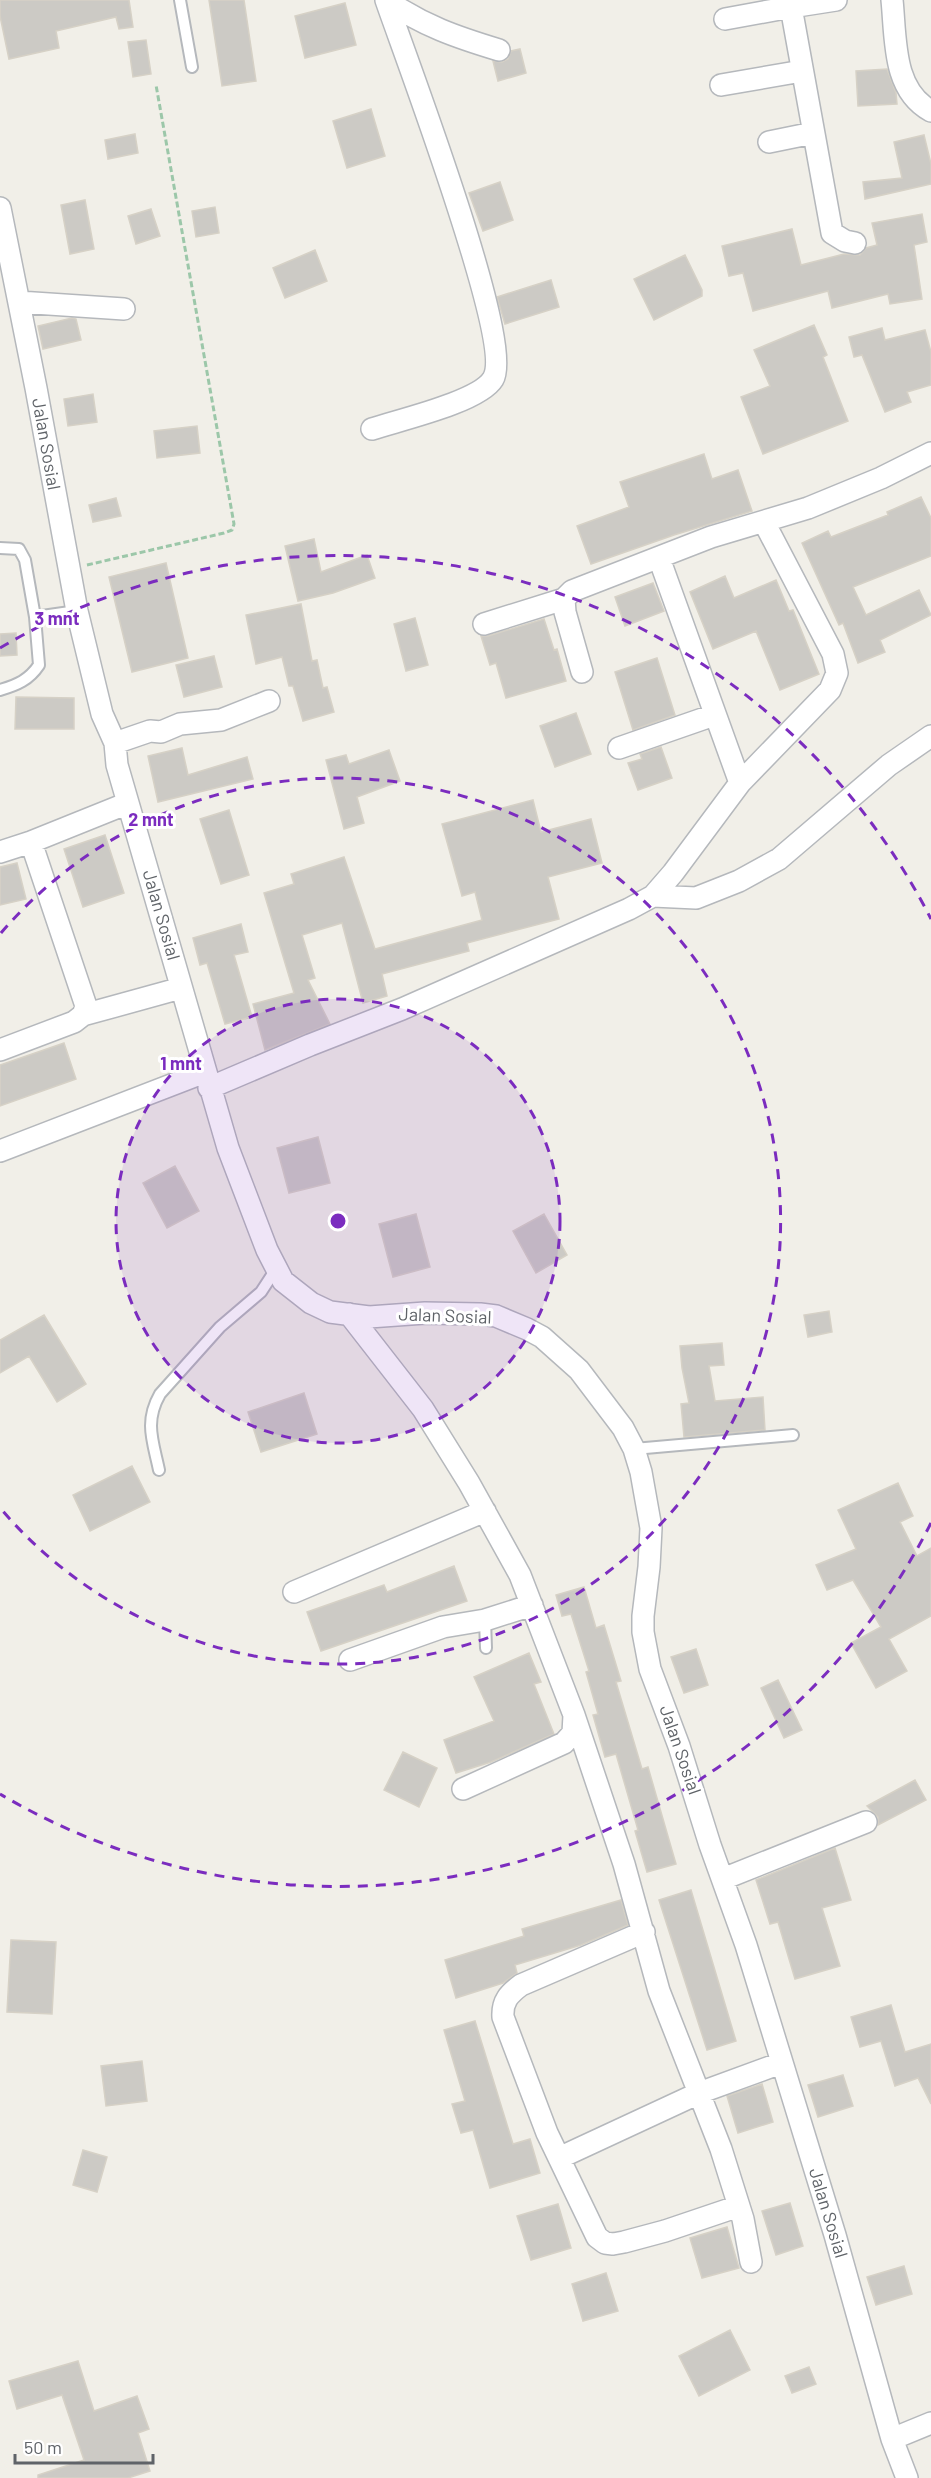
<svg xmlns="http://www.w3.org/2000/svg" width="931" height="2478" font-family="Barlow,sans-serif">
<rect width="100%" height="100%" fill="#f1efe8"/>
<path fill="#cccac5" stroke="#d6d1c6" stroke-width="1.5" d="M0 0H129L133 27 119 29 116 17 56 31 59 48 9 59 0 16Z
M209 0H244L256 81 222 86Z
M345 3 356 45 305 58 295 16Z
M146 40 151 74 133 77 128 42Z
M520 49 526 73 498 81 493 61 502 62 508 59 511 51Z
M887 69 896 93 897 104 858 106 856 71Z
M371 109 385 156 347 168 333 121Z
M135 134 138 153 108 159 105 140Z
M924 135 931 164V184L865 199 863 182 902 178 894 142Z
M500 182 513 220 483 231 469 193Z
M85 200 94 249 70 254 61 205Z
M215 207 219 233 196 237 192 211Z
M151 209 160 236 136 244 128 216Z
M922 214 927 242 914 245 922 299 890 304 888 294 832 308 828 291 753 311 743 273 729 276 722 246 792 229 801 265 844 254 860 255 866 248 877 245 872 223Z
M315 250 327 281 285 298 273 268Z
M685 255 702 290V296L654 320 634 279Z
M551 280 559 307 505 324 497 297Z
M72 318 76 319 81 340 43 349 38 326Z
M814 325 827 355 823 357 848 421 763 454 741 397 770 386 754 350Z
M882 328 885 340 925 330 931 352V385L907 392 911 402 885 412 862 355 854 357 849 337Z
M93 394 97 422 68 426 64 399Z
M197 426 200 453 157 458 154 431Z
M704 454 712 479 738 470 752 511 674 535 591 564 577 526 629 507 620 482Z
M921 497 931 518V556L853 587 866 615 919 590 931 615 880 640 885 652 858 663 843 623 839 625 802 543 828 531 831 537 888 515 887 512Z
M116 498 121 516 93 522 89 505Z
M314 539 321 572 367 555 375 578 333 593 298 601 285 546Z
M166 563 188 658 132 672 109 577Z
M725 576 734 598 776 580 789 611 793 610 819 674 780 690 756 631 713 649 690 592Z
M653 583 664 611 625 626 615 597Z
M301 604 312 661 317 660 323 688 327 687 334 712 303 721 293 686H289L282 657 256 664 246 615Z
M415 618 428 665 406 671 394 624Z
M544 619 554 650 557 649 566 681 506 698 496 663 490 665 481 636H488Z
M16 633 17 655 0 656V634Z
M214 656 222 687 184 697 176 665Z
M657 658 675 715 633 730 615 672Z
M16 697 74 698V729H15Z
M576 713 591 754 555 767 540 726Z
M661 747 672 778 638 790 628 763 642 759 640 754Z
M182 748 188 775 247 757 253 779 158 802 148 756Z
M389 750 400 781 357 797 364 823 344 829 326 760 346 755 349 764Z
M533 800 541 832 591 819 602 863 548 877 559 919 467 943 469 951 382 974 387 996 363 1003 342 923 302 935 315 978 308 980 330 1024 265 1050 253 1004 294 993 264 893 294 884 291 874 344 857 375 949 482 920 475 892 462 896 442 824Z
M229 810 249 875 221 884 200 819Z
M105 835 124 893 83 907 64 849Z
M17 863 26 899 0 905V867Z
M241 924 248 952 234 955 252 1017 225 1024 207 963 200 965 193 938Z
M64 1043 76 1079 0 1106V1065Z
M318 1137 330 1183 289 1193 277 1148Z
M175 1166 199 1211 167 1228 143 1183Z
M416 1214 430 1267 393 1277 379 1224Z
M544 1214 567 1255 536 1273 513 1231Z
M829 1311 832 1332 808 1337 804 1315Z
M44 1315 86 1384 57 1402 29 1356 0 1373V1340Z
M722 1343 724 1365 709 1366 715 1401 763 1397 765 1430 684 1437 681 1404 689 1403 682 1368 680 1346Z
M304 1393 317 1434 261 1452 248 1412Z
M132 1466 150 1502 90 1531 73 1495Z
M898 1483 913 1516 900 1522 917 1556 931 1548V1616L889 1639 907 1671 876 1688 851 1643 881 1627 853 1580 827 1590 816 1565 856 1549 838 1510Z
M454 1566 467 1601 321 1651 307 1612 384 1585 387 1592Z
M584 1587 596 1628 604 1625 621 1681 616 1682 642 1769 648 1767 676 1864 647 1872 635 1831 638 1830 616 1754 605 1757 593 1715 598 1714 586 1672 589 1671 571 1614 562 1616 556 1595Z
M696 1649 708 1685 684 1693 671 1657Z
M529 1653 541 1682 534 1684 554 1734 491 1762 456 1773 444 1740 494 1721 474 1677Z
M778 1680 802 1730 784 1738 761 1688Z
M403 1752 437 1768 419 1807 384 1790Z
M915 1780 926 1800 878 1825V1817L867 1806Z
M835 1848 851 1900 822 1908 840 1966 795 1979 778 1922 770 1924 756 1880Z
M691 1890 736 2041 707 2050 659 1900Z
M621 1900 628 1925 581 1945 515 1965 517 1973 503 1983 456 1998 445 1960 524 1936 522 1929Z
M11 1940 56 1942 52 2014 7 2012Z
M891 2005 905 2052 931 2044V2104L918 2078 895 2086 881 2041 860 2047 851 2017Z
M475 2021 513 2144 530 2139 540 2173 490 2188 473 2130 461 2133 452 2104 465 2101 444 2030Z
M142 2061 147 2101 106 2106 101 2066Z
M843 2075 853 2106 818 2117 808 2085Z
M762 2084 773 2122 738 2133 727 2096Z
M83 2150 107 2157 97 2192 73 2185Z
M790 2203 803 2246 776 2255 762 2211Z
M558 2204 571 2248 531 2260 517 2216Z
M727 2227 739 2268 702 2278 690 2238Z
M904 2266 912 2294 876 2305 867 2277Z
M606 2273 618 2311 583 2321 572 2284Z
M730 2330 750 2370 699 2396 679 2356Z
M78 2361 94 2411 137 2396 149 2429 138 2433 150 2471 128 2478H38V2475L84 2460 62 2395 17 2409 9 2381Z
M809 2367 816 2384 792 2393 785 2376Z"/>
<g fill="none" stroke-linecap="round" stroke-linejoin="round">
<g stroke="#b5b8bc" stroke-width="14">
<path id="lane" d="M180 0 192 67
M0 548 19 549 25 560 35 617
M0 690C17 685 29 680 39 665L35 617 77 611
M634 1449 793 1435
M159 1470C153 1441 144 1422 160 1394L220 1327 261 1292 276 1269
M485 1620 486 1648"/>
</g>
<g stroke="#b5b8bc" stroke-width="24">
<path id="street" d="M386 0C424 26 456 37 499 50
M836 0 791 7 832 233 845 241 855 243
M892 0C896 38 892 90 931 111
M725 19 791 7
M721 85 802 71
M769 142 813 133
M0 208 36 388 77 611 102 714 115 743 117 765 228 1148 267 1250 283 1281 311 1303 330 1312 369 1317 425 1313 480 1314 496 1316 527 1329 542 1337 579 1370 623 1428 634 1449 641 1472 651 1528 649 1567 643 1616V1632L650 1669 679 1746 710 1845 746 1945 835 2235 892 2439 907 2478
M19 302 124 309
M372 429C399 420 479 402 493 379 515 343 404 53 386 0
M659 558 740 783
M484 624 564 599
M582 672 565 612 564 599 572 591 711 537 808 508 881 478 931 453
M115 743 150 731 161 732 180 724 221 720 269 701
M619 748 714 715
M0 852 31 842 128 803
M653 896 696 898 739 881 779 859 889 765 931 736
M83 1015 181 988
M0 1050 74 1022 83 1015 86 1006 31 842
M209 1088 310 1045 402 1009 629 909 653 896 673 873 740 783 830 690 837 673 833 654 764 522
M0 1151 205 1072
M349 1314 423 1409 469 1483 520 1575 574 1715 624 1864 659 1991 721 2149 743 2219 751 2262
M294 1592 485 1511
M350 1660 443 1627 485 1620 532 1605
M463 1789 564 1743 573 1733 574 1715
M723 1879 866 1822
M644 1932 521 1985C509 1994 502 2001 503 2017L547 2133 597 2237 605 2243 613 2244 624 2242 665 2231 739 2206
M559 2158 699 2093 781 2063
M892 2439 931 2423"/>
</g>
<path stroke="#9cc7a9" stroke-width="3" stroke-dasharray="6 3" stroke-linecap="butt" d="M87 565 224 533 232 530 234 524 156 85"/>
<use href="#lane" stroke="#fff" stroke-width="10"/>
<use href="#street" stroke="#fff" stroke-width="21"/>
</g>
<circle cx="338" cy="1221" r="222" fill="#7b2cbf" fill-opacity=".12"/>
<g fill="none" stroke="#7b2cbf" stroke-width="3" stroke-dasharray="10 8">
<circle cx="338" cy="1221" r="222"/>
<path d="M1 933A443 443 0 1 1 1 1509"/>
<path d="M931 1523A665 665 0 0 1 0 1794M0 648A665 665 0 0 1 931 919"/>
</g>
<g text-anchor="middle" stroke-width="6" stroke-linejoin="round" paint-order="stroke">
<g font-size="18" fill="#5f6368" stroke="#fff">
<text transform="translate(46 444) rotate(80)" y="6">Jalan Sosial</text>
<text transform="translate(161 915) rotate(74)" y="6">Jalan Sosial</text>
<text transform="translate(445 1316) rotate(2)" y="6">Jalan Sosial</text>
<text transform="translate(680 1750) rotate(71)" y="6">Jalan Sosial</text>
<text transform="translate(828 2213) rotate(73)" y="6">Jalan Sosial</text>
</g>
</g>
<circle cx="338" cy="1221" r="9" fill="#7b2cbf" stroke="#fff" stroke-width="3"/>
<g font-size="18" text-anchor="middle" font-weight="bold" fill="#7b2cbf" stroke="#fff" stroke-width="6" stroke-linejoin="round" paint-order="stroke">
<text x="57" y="625">3 mnt</text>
<text x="151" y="826">2 mnt</text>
<text x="181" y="1070">1 mnt</text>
</g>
<path d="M15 2454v9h138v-9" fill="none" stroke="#5f6368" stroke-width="3"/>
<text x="24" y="2454" font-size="18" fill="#5f6368" stroke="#ffffff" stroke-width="4.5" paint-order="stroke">50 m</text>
</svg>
